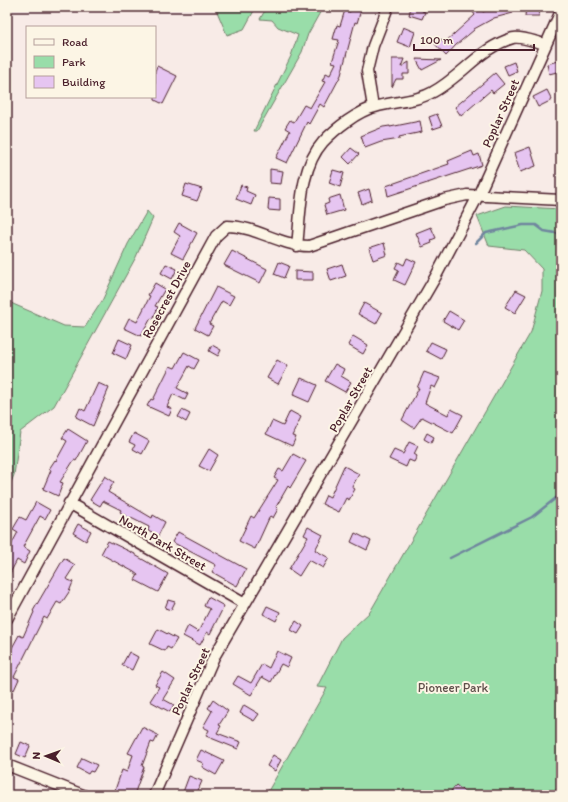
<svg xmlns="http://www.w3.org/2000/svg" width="568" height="802" font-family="Itim,sans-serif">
<rect width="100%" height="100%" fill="#f8ebe7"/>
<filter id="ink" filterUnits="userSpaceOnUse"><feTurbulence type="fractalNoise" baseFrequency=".025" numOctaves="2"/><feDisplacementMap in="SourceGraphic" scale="8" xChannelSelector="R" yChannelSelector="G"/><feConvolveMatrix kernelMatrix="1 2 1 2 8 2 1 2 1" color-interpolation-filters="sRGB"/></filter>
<g filter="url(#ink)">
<path fill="#99dda9" stroke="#727e6a" d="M215 7H256L244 29 227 35Z
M267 7H323L308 34 302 52 257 131H254L291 56 298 35 278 27 272 20 260 19Z
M506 206 561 209V795H270L267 793 327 688 317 687 342 638 370 612 531 332 542 291V269L524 250 489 246 477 216Z
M147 211 153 218 136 257 54 406 20 432 14 475 7 492V298L13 304 64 326 85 327 102 301 128 244Z"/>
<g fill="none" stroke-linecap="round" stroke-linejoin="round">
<path stroke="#70869e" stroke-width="2.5" d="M476 243 486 233 523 225H536L544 231 561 234
M450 558 532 517 561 494"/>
</g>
<path fill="#e6c5f1" stroke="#4a1f2b" d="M351 7 361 10 357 23 355 22 341 75 324 107 320 104 309 124 307 122 287 163 276 158 290 131 285 128 290 120 294 122 304 105 310 108 325 82 322 81 326 73 330 75 336 63 332 62 339 40 333 39 337 25 340 26 345 10 350 12Z
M411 7H423L422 11 425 12 422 19 409 15Z
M492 7H512L513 13 494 18 474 29V30L456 45 446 56 435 44 441 39 444 43 475 15 473 12 481 8 483 12Z
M526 7H540L539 16H525Z
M403 27 415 32 410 47 397 42Z
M392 59H404L401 67 409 62V74H403V79H396L392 87Z
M416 59 441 60 422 70Z
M561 60V71L549 74 547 64Z
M514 62 517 71 508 75 504 66Z
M157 66 177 76 163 104 155 100V71Z
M495 73 504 84 493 93 491 90 461 116 455 107Z
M547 90 552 100 538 107 533 97Z
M437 114 442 126 433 129 429 117Z
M420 121 422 132 399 137 400 139 381 142 365 148 361 136 383 127 390 126V127Z
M530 147 536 166 520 172 514 153Z
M351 148 359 154 350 164 343 157Z
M472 151 474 156 479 154 482 165 388 196 386 186 449 164 448 161Z
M270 169 283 171 281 184 270 183Z
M333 170 344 173 340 187 329 183Z
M186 184 202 189 197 201 182 196Z
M241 185 247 187 246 191 255 195 251 205 236 199Z
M369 189 372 200 362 204 358 193Z
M340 195 344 210 327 215 324 205 329 203 328 199Z
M269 198 280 199V211L268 210Z
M179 223 197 233 183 259 171 253 180 236 174 232Z
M431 227 436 238 431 240 432 243 422 247 416 233Z
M384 243 387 255 373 260 369 248Z
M232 251 267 269 260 283 224 265Z
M407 258 416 262 405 285 394 280 399 270 395 268 398 262 404 265Z
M279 262 289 266 284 278 274 274Z
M166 264 177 269 172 279 161 273Z
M342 264 346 276 331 281 327 269Z
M295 271 313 272V280H295Z
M155 283 165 289 155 306 158 307 153 319 151 318 141 336 124 328 129 318 137 322 150 296 148 295Z
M216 287 234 296 229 305 222 301 209 324 213 326 208 335 195 328Z
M516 290 526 295 515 313 505 307Z
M364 303 382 313 376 324 358 314Z
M449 311 464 320 458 330 443 321Z
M353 336 368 345 363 354 348 345Z
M119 339 132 345 126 359 113 353Z
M431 342 446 349 441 359 426 351Z
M212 345 221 350 218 356 209 351Z
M184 352 199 360 194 369 189 366 177 388 188 394 185 400 173 394 167 407 172 409 169 416 147 406 151 399 153 400 170 366 175 368Z
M277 360 288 366 278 384 267 378Z
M335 364 344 369 341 376 351 382 345 392 325 381Z
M424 372 440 378 435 388 431 386 425 403 448 415 451 409 463 415 453 433 422 417 414 428 402 420 419 388H417Z
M301 378 317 385 309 402 293 395Z
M98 383 109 388 93 426 76 417 80 408 85 411Z
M182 410 190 414 186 422 178 417Z
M290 411 301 417 292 436 296 437 292 446 266 434 272 421 283 426Z
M68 429 87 441 76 461 74 460 60 482 63 483 58 496 43 489 51 470 49 469 55 460 56 461 67 441 62 438Z
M134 433 149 441 142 454 133 449 135 445 129 442Z
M427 433 434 437 431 443 424 439Z
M409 442 418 446 414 454 417 456 414 462 409 460 406 467 389 459 394 450 403 454Z
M209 449 218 455 209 471 199 466Z
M293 454 306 461 290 488 288 486 276 507 278 509 273 518 270 516 255 549 239 541 251 516 254 518 278 480 274 478 279 469 283 471Z
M344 466 359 474 352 487 355 489 349 500 346 498 339 512 322 504 326 495 330 497Z
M105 476 114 482 108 492 152 518 153 515 165 522 158 536 148 531 149 527 131 518 130 519 120 512 121 510 103 501 100 506 90 500Z
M36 502 50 510 45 519 40 516 23 547 30 551 24 564 17 560 7 579V546L10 547 18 532 13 529 20 517 26 520Z
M78 524 91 531 86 541 73 533Z
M308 527 323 535 315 550 329 558 323 568 309 560 299 576 289 569 308 537 304 535Z
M178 532 246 569 237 586 212 572 216 565 172 542Z
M355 533 371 541 367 550 351 542Z
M108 541 135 554V555L168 574 158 592 135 580 138 575 134 572 101 554Z
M64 558 75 565 66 579 73 582 69 592 61 604 57 602 47 619 44 617 14 677 19 679 14 690 9 687 7 691V657L19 635 23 637 34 612 33 611Z
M208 597 224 606 210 634 207 632 200 645 183 636 188 626 198 632 210 609 204 606Z
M168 600 175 602 171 610 165 608Z
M267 606 280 612 276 621 263 614Z
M296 621 303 626 298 634 291 630Z
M158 629 177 639 171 649 167 647 165 651 150 644Z
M277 651 291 658 287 667 281 664 271 682 262 677 251 695 233 684 238 676 251 683 262 664 269 668Z
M129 652 138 657 132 670 122 665Z
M163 672 175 680 163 699 174 705 170 712 150 701 159 687 155 685Z
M213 700 228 711 219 725 221 726 217 733 241 742 238 749 206 736 209 730 203 727 212 711 208 708Z
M244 705 259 714 254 721 240 713Z
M142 727 158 735 154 743 151 742 142 766 144 767 134 795H130L115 790 122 770 127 772 133 755 128 753Z
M21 742 30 746 25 758 16 754Z
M201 750 224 761 216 775 202 767 203 763 196 760Z
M273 755 281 760 275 771 267 766Z
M82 758 97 765 93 772 90 771 88 774 77 768Z
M189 776 202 781 196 795 183 792Z
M456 785 468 795H455L451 791Z"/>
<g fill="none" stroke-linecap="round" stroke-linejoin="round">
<g stroke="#4a1f2b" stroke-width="13">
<path id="minor" d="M373 107 367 71 373 46 388 7
M297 246C301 213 299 169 323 142 335 129 358 111 375 107 394 101 416 102 433 92 461 77 481 47 513 38 521 36 536 42 545 44
M69 503 245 604
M7 619 216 236 227 226C256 226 280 246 309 246L444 200 467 195 561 200
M7 765 83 795
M154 795 214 657 436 276 478 196 561 11"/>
</g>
<use href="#minor" stroke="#fcf5e5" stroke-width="10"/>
</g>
</g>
<g text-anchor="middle" stroke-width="4" stroke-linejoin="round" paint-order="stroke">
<g font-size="13" fill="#4a1f2b" stroke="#fcf5e5">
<text transform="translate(500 113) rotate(-66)" y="5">Poplar Street</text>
<text transform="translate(166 299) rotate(-61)" y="5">Rosecrest Drive</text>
<text transform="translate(350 399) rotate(-60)" y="5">Poplar Street</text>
<text transform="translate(163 542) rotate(30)" y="5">North Park Street</text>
<text transform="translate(190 681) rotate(-65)" y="5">Poplar Street</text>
</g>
<g font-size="13" fill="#5e4e4a" stroke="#fcf5e5">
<text x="453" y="692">Pioneer Park</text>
</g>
</g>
<rect width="568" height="802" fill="none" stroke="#fcf5e5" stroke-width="24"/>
<rect x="12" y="12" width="544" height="778" fill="none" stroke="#4a1f2b" stroke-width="1.5" filter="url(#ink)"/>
<rect x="26" y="26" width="130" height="72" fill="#fcf5e5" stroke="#b59f9b"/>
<rect x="34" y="39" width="20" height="6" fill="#fcf5e5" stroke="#b59f9b"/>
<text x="62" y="46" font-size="12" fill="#4a1f2b">Road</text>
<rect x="34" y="56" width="20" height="12" fill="#99dda9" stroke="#b59f9b"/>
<text x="62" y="66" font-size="12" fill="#4a1f2b">Park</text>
<rect x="34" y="76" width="20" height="12" fill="#e6c5f1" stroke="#b59f9b"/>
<text x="62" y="86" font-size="12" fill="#4a1f2b">Building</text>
<g transform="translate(46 756) rotate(272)" stroke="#fcf5e5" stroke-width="3" paint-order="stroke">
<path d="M0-3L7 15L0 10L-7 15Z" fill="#4a1f2b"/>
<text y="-6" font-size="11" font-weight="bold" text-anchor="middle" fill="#4a1f2b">N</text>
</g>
<path d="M414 44v6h120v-6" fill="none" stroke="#4a1f2b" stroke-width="2"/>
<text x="420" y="44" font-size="12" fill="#4a1f2b" stroke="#fcf5e5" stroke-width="3" paint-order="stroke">100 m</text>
</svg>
